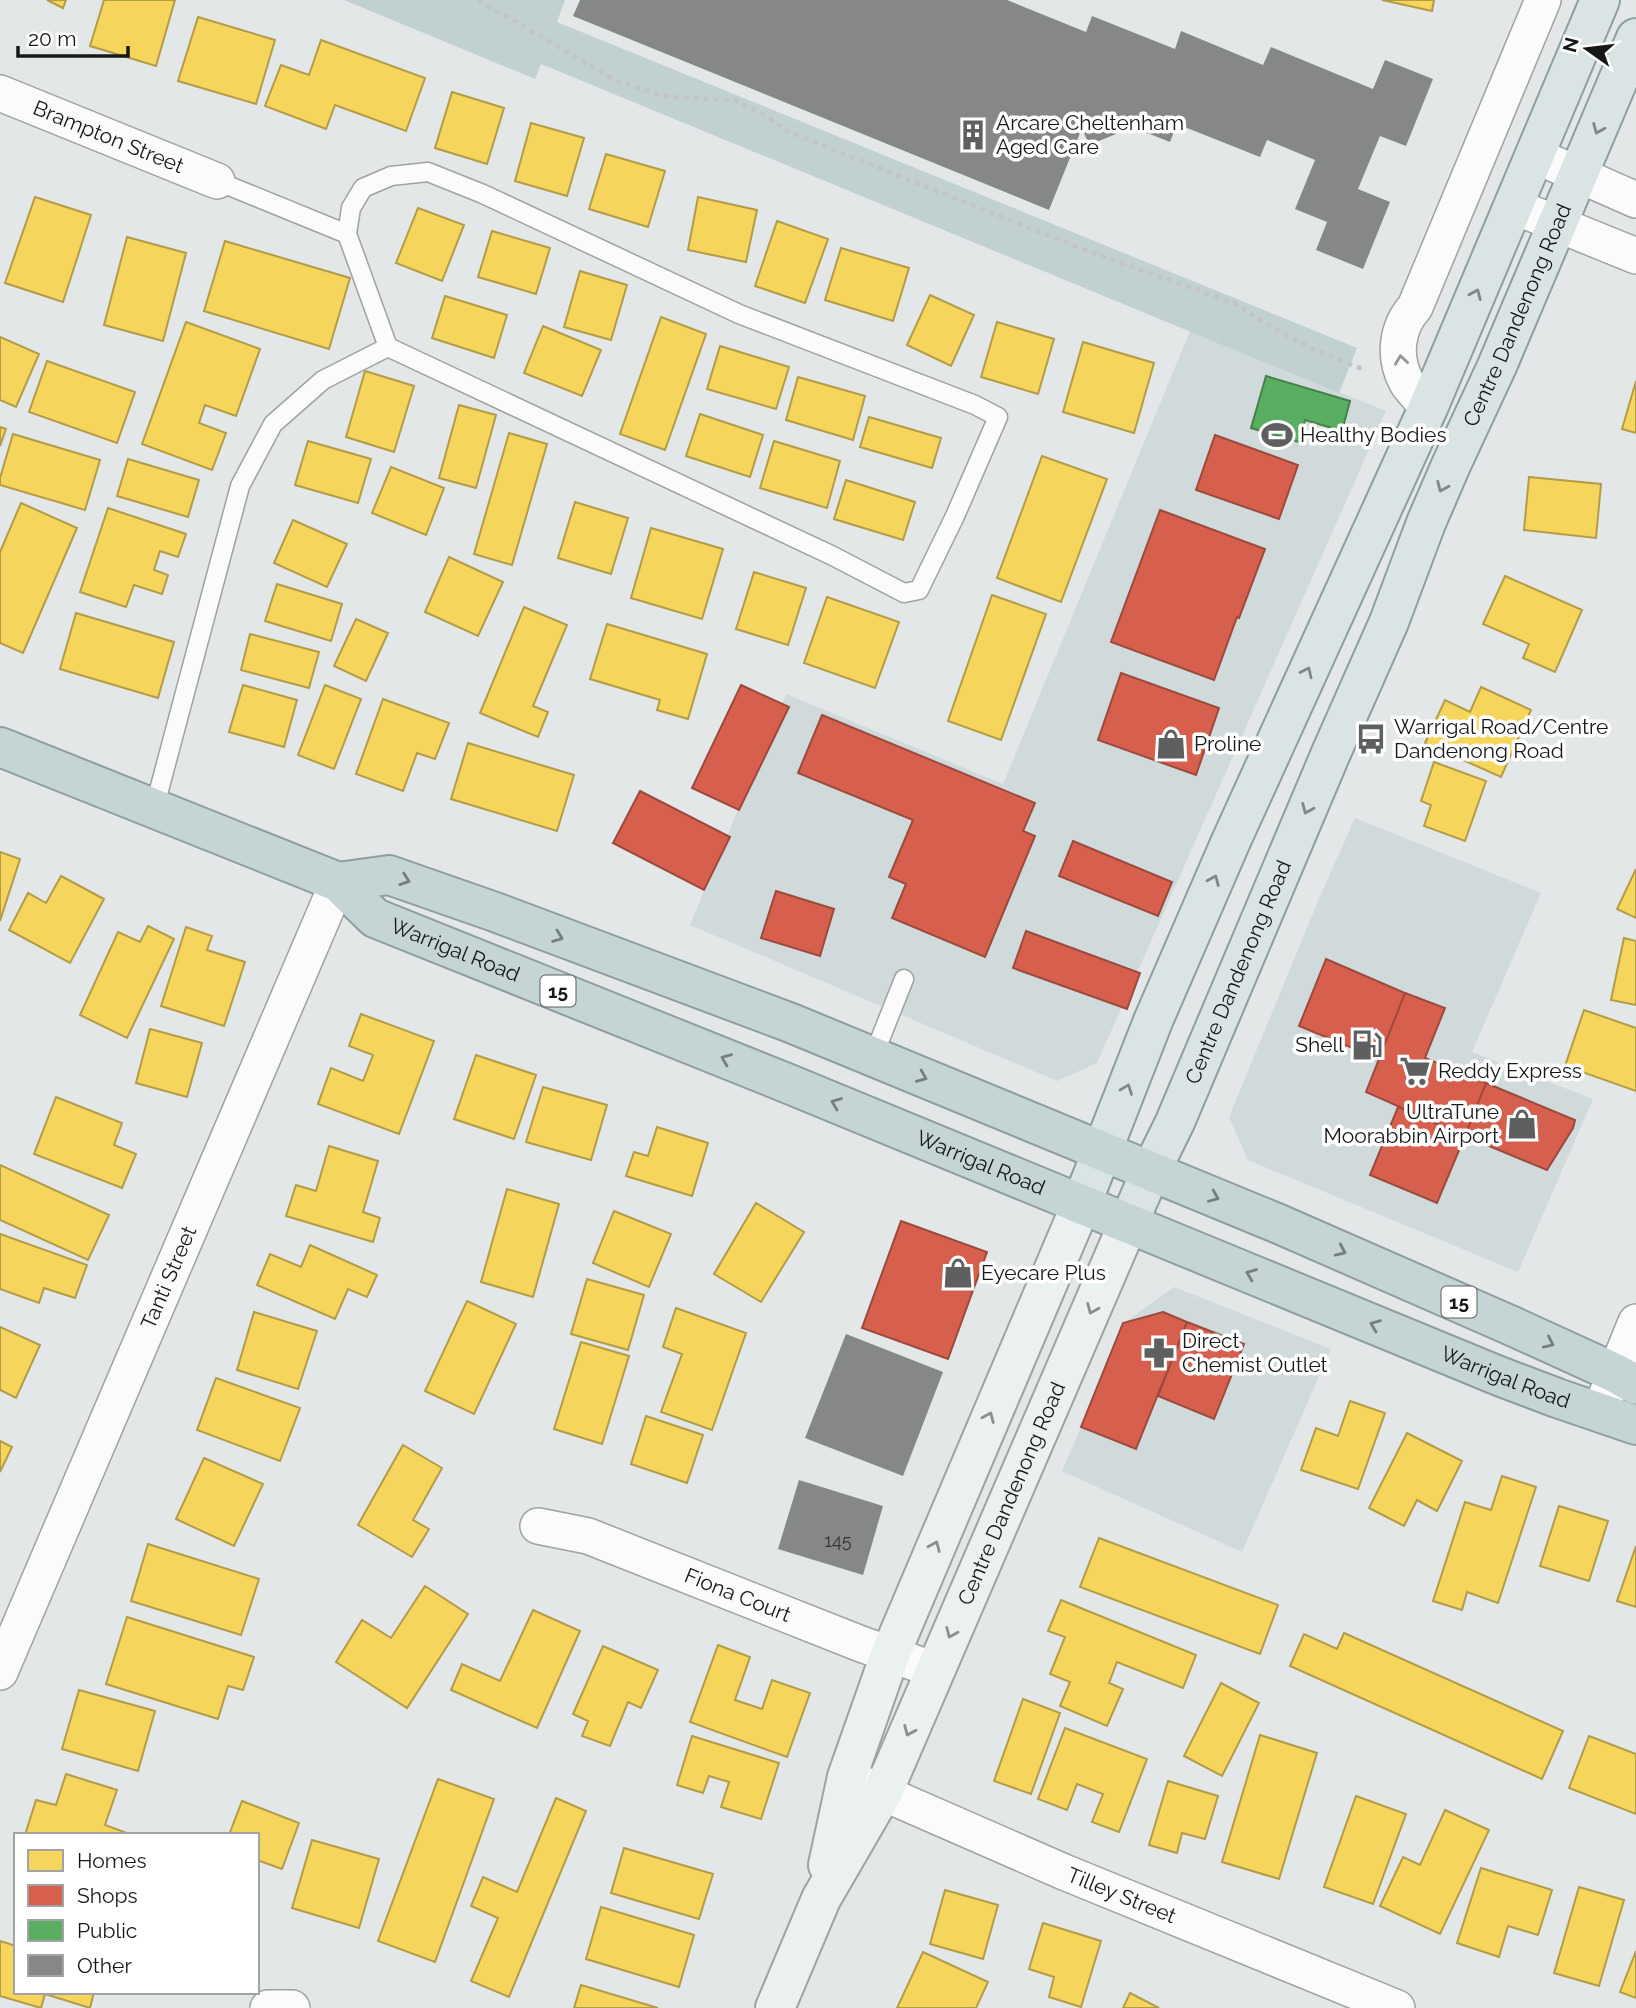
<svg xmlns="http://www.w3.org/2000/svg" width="1636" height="2008" font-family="Raleway,sans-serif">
<rect width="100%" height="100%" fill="#e3e7e7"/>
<path fill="#d0dada" d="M1190 331 1386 411 1097 1063 1057 1081 690 925 786 694 1003 784Z
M1355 818 1541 893 1472 1052 1593 1099 1518 1272 1248 1160 1229 1117 1318 901Z
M1174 1287 1331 1349 1242 1552 1062 1471 1128 1320Z"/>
<path fill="#c1d1d1" d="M344 0H565L557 22 1357 348 1339 393 541 64 535 79Z"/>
<path fill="#f6d55c" stroke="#b39c48" stroke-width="2" d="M47 0H66L63 8Z
M104 0H175L156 66 90 46Z
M1382 0H1434L1432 11Z
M198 17 275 40 256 104 178 81Z
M321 40 425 78 406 131 335 105 326 129 265 106 281 65 309 75Z
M452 92 504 108 487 164 435 148Z
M531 123 584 138 567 196 515 181Z
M606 154 665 171 648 227 589 209Z
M35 197 91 215 63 302 5 283Z
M698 197 757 210 746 262 688 250Z
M418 208 464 225 442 281 396 263Z
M777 221 828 239 805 303 755 286Z
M492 231 550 248 536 294 478 277Z
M127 237 186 253 163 341 104 325Z
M225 241 350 278 329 349 204 311Z
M841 248 909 268 893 321 825 300Z
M580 271 627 285 611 340 564 327Z
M930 295 974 315 951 366 907 345Z
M445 296 507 315 494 358 432 338Z
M661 317 706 334 665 450 620 434Z
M186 322 260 349 236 416 205 405 199 423 226 433 212 470 142 444Z
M997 322 1054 339 1038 394 981 377Z
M543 326 601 350 582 396 524 373Z
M0 337 39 354 16 407 0 400Z
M1083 342 1154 363 1134 433 1063 412Z
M720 346 789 367 776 409 707 389Z
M47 361 135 392 117 443 29 412Z
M365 371 414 386 394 452 346 437Z
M798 377 865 396 853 440 786 420Z
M1636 381V433L1622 429Z
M459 405 496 415 476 488 439 478Z
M700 414 763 435 750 477 686 456Z
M869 417 941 438 932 468 860 447Z
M0 427 6 429 0 446Z
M509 433 547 444 512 565 474 554Z
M13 434 100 460 85 510 0 485V478Z
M308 441 371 459 358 503 295 485Z
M774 441 840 461 827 508 760 488Z
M1042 456 1107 479 1061 602 997 578Z
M128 459 199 480 188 517 117 496Z
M391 467 444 488 426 535 372 513Z
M1529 477 1601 484 1596 538 1524 530Z
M846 480 915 502 903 540 834 519Z
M575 502 628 518 611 574 558 558Z
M21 503 77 528 23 653 0 643V552Z
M108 508 186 534 178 557 160 551 154 570 168 575 162 594 134 585 126 607 80 592Z
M293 520 347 544 327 587 274 563Z
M651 528 723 549 702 619 631 598Z
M449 557 503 582 478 636 425 612Z
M754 572 806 588 788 645 736 629Z
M1505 576 1582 610 1555 672 1523 658 1529 644 1483 624Z
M277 584 342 604 331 641 265 621Z
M992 595 1046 614 1001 740 948 721Z
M827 597 899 622 875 688 804 663Z
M524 607 567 625 533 706 548 712 538 737 480 713Z
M76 613 174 642 158 698 60 669Z
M356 619 388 633 366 681 334 666Z
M607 624 707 654 688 719 657 710 660 700 590 679Z
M250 634 319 652 309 688 241 670Z
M243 685 297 700 284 747 229 732Z
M325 685 361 699 334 769 298 755Z
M1481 687 1531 710 1501 777 1425 743 1445 700 1470 712Z
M383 699 449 723 435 759 417 753 403 791 356 774Z
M468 743 574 775 557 831 451 799Z
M1434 762 1486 781 1465 841 1424 826 1431 805 1421 801Z
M0 852 20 859 0 921Z
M1636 869V918L1617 909Z
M61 876 104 899 70 963 9 930 28 893 46 903Z
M148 926 174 939 127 1038 80 1015 118 932 140 942Z
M186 927 212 936 207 950 245 962 224 1026 161 1006Z
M1624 938 1636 941V1005L1611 1000Z
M1584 1010 1636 1028V1091L1565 1066Z
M361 1014 434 1041 399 1134 318 1104 331 1068 363 1081 373 1055 349 1046Z
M150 1029 202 1043 187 1097 136 1083Z
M476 1055 536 1075 514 1139 454 1119Z
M543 1087 607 1105 591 1160 526 1142Z
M56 1097 122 1123 114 1145 136 1154 122 1188 34 1154Z
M657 1127 708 1143 692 1196 626 1176 634 1152 648 1156Z
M329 1146 378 1161 363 1212 380 1218 373 1242 286 1216 296 1185 316 1191Z
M0 1165 109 1215 88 1260 0 1220Z
M507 1189 559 1204 533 1297 481 1282Z
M756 1203 804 1232 761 1302 714 1274Z
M614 1211 671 1234 649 1287 593 1263Z
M0 1234 87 1265 75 1298 44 1288 39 1303 0 1289Z
M310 1245 377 1275 367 1297 348 1289 335 1319 257 1285 270 1254 301 1267Z
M587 1279 644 1295 628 1350 571 1334Z
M467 1301 516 1324 474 1414 425 1391Z
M676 1308 746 1333 712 1430 661 1412 682 1354 663 1347Z
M254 1312 317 1331 298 1389 237 1370Z
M0 1327 40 1345 16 1398 0 1390Z
M581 1342 629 1356 602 1444 554 1429Z
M216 1378 300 1408 280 1461 197 1430Z
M1350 1401 1385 1413 1358 1489 1301 1470 1316 1428 1338 1436Z
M646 1416 703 1435 687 1483 631 1464Z
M1407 1433 1462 1461 1437 1511 1417 1500 1404 1526 1369 1508Z
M0 1441 12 1447 0 1472Z
M403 1445 442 1468 413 1520 429 1529 412 1557 358 1525Z
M204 1458 263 1484 234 1546 176 1519Z
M1502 1476 1536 1487 1498 1603 1467 1592 1462 1610 1433 1601 1465 1502 1491 1510Z
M1559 1506 1608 1521 1589 1581 1540 1566Z
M1099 1538 1278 1605 1260 1654 1080 1587Z
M148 1544 259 1579 241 1635 131 1601Z
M1636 1546V1607L1617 1601Z
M425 1586 468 1614 407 1708 336 1662 362 1620 391 1638Z
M1061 1600 1196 1655 1183 1688 1117 1662 1109 1683 1123 1689 1107 1726 1060 1706 1070 1682 1050 1674 1065 1637 1048 1631Z
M533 1610 580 1631 537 1728 451 1690 462 1664 500 1681Z
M127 1617 254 1657 243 1690 228 1686 218 1719 106 1684Z
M1344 1633 1563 1731 1542 1779 1290 1666 1304 1634 1337 1649Z
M718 1645 750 1657 735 1700 762 1709 772 1680 810 1693 787 1757 690 1722Z
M603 1646 658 1670 641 1708 628 1702 610 1746 582 1736 588 1721 573 1714Z
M1221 1683 1259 1703 1222 1776 1184 1756Z
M79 1690 155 1711 138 1771 62 1749Z
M1023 1699 1060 1713 1031 1794 994 1781Z
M1065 1728 1147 1759 1119 1832 1092 1822 1103 1794 1077 1784 1067 1810 1038 1799Z
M1260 1735 1317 1753 1279 1879 1222 1862Z
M692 1736 779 1763 761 1819 721 1807 729 1782 709 1776 703 1793 677 1785Z
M1589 1736 1636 1754V1814L1569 1788Z
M66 1774 117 1790 105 1825 132 1835H25L36 1800 56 1805Z
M438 1779 494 1799 435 1962 378 1941Z
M1168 1781 1218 1796 1205 1839 1182 1833 1177 1853 1149 1845Z
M1356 1796 1406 1814 1373 1904 1324 1887Z
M556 1798 586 1811 509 1997 471 1981 498 1918 471 1906 483 1877 517 1892Z
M242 1801 299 1823 282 1869 257 1860V1835H229Z
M1445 1810 1489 1830 1440 1934 1380 1906 1403 1857 1420 1865Z
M312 1840 379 1859 359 1928 292 1908Z
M624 1848 713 1874 699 1919 611 1893Z
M1481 1868 1552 1890 1538 1935 1508 1926 1499 1957 1457 1943Z
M1579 1887 1624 1900 1599 1986 1554 1973Z
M945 1890 998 1905 983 1959 930 1944Z
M601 1907 694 1935 679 1987 586 1959Z
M1043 1923 1101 1941 1081 2007 1049 1997 1054 1977 1029 1969Z
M0 1941 16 1946V1992H94L90 2008 45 1994 41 2008 0 1996Z
M1636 1951V1998L1620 1992Z
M923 1952 988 1982 976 2008H897Z
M581 1985 658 2008H574Z
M1130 1993 1159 2008H1123Z"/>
<path fill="#d6604d" stroke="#9c4a3d" stroke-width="2" d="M1215 435 1298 465 1279 519 1196 490Z
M1160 510 1265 549 1239 618 1237 617 1214 680 1111 642Z
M1121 673 1219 708 1196 775 1098 740Z
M741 685 789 707 739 810 692 788Z
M822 715 1035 803 1023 831 1035 836 985 957 892 918 906 884 889 877 913 820 798 773Z
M640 791 730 837 704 890 613 843Z
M1073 841 1172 882 1158 916 1059 876Z
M776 891 834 909 820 956 761 938Z
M1026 931 1140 973 1127 1009 1013 968Z
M1326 959 1405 993 1379 1059 1299 1026Z
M1405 993 1445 1008 1425 1058 1486 1083 1465 1136 1366 1092Z
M1486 1083 1575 1120 1573 1128 1547 1170 1465 1136Z
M1398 1107 1465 1136 1437 1203 1370 1175Z
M901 1221 987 1252 948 1359 862 1328Z
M1163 1312 1187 1322 1136 1449 1081 1427 1123 1323Z
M1187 1322 1244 1344 1214 1419 1158 1396Z"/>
<path fill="#5aae61" stroke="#46814b" stroke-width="2" d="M1266 376 1350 401 1342 431 1305 420 1299 442 1251 428Z"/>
<path fill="#868888" d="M580 0H1007L1086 32 1092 16 1175 49 1181 31 1263 65 1271 47 1373 89 1385 60 1433 79 1406 146 1380 136 1358 189 1390 202 1363 269 1316 250 1327 222 1295 209 1315 160 1267 140 1260 157 1177 124 1170 142 1109 118 1116 134 1089 145 1082 128 1049 210 573 16Z
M846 1334 943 1372 903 1476 805 1438Z
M799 1480 883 1506 863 1575 778 1549Z"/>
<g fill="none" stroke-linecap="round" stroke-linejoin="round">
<g stroke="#a0a2a2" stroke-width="21">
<path id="lane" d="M217 181 347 234 388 347 833 556 904 593 919 590 955 516 998 417 975 405 739 314 483 194 428 172 391 176 363 188 351 208 347 234
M154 809 240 486 273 424 323 380 388 347
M873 1057 904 979"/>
</g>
<g stroke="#a0a2a2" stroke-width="38">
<g id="street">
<path id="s1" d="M0 93 217 181"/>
<path d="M1534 155 1636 200"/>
<path d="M1513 206 1636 256"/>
<path d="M1428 408C1422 400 1413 392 1407 383 1393 358 1396 328 1415 307L1543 0"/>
<path d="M1599 1413 1636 1322"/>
<path id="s2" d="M538 1526 588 1536 861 1644 935 1670"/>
<path id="s3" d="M0 1672 338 882"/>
<path id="s4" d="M858 1782 1064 1872 1397 2008"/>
<path d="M268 2008H292"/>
</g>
</g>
<g stroke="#a0a2a2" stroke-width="42">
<g id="secondary">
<path d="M828 1865 847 1777 890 1655 1081 1205"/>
<path id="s5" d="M775 2008 821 1899 883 1792 1128 1224"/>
</g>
</g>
<g stroke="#8d9e9f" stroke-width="42">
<g id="primary">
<path d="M1081 1205 1153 1021 1231 841 1428 408 1600 0"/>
<path id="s6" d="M1128 1224 1151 1171 1175 1122 1331 753 1389 622 1426 523 1451 465 1497 366 1636 38"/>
</g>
</g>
<g stroke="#8d9e9f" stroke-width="42">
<g id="highway">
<path id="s7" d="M0 747 338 882 375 918 789 1084 1499 1376 1557 1398 1636 1425"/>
<path d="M338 882 389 875 495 912 791 1023 1279 1224 1512 1326 1615 1373 1636 1385"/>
</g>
</g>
<path stroke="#c3c4c4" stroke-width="4.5" stroke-dasharray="5 5" stroke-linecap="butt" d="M478 0 617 81 663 96 699 99 735 100 766 116 787 131 1082 249 1234 303 1273 328 1313 349 1359 368 1365 367"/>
<use href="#lane" stroke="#fbfbfb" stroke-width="18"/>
<use href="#street" stroke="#fbfbfb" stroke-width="35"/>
<use href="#secondary" stroke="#ebf0f0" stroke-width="38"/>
<use href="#primary" stroke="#dae4e4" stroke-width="38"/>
<use href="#highway" stroke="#c5d4d5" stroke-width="38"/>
</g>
<defs><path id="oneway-chevron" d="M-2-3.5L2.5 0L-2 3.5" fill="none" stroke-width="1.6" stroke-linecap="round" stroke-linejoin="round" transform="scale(1.75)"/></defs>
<g stroke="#828888">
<use href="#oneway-chevron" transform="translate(1598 129) rotate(113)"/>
<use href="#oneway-chevron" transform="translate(1476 294) rotate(-67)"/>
<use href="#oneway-chevron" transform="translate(1442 487) rotate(113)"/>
<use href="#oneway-chevron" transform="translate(1307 672) rotate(-65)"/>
<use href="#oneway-chevron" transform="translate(1307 809) rotate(113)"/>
<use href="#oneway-chevron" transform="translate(1214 880) rotate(-67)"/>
<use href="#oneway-chevron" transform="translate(1127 1089) rotate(-69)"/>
</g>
<use stroke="#949595" href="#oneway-chevron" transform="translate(1401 360) rotate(-98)"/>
<g stroke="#767f80">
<use href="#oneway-chevron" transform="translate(405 880) rotate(19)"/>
<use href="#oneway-chevron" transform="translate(558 937) rotate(21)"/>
<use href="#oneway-chevron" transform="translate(726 1059) rotate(-158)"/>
<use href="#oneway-chevron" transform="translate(922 1077) rotate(22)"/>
<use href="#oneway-chevron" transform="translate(836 1103) rotate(-158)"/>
<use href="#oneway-chevron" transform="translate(1214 1197) rotate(23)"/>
<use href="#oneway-chevron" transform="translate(1341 1251) rotate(24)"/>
<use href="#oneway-chevron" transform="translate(1251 1274) rotate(-158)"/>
<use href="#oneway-chevron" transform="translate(1375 1325) rotate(-158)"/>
<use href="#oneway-chevron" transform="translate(1549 1343) rotate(25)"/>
</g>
<g stroke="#8b8f8f">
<use href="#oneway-chevron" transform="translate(1092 1309) rotate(113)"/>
<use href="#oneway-chevron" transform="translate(989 1417) rotate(-67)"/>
<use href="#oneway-chevron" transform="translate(935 1546) rotate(-67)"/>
<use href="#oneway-chevron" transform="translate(951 1633) rotate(113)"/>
<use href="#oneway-chevron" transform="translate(909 1731) rotate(113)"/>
</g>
<defs>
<g id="building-bare" transform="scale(2.415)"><path d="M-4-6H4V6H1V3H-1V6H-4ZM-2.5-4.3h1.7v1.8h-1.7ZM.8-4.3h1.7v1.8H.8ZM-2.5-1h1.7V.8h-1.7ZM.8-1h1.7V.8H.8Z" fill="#5e6060" stroke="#fff" stroke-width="2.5" paint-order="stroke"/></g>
<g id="stadium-bare" transform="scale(2.415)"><path d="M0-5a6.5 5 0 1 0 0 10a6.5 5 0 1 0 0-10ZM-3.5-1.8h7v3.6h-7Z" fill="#5e6060" stroke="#fff" stroke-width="2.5" paint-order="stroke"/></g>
<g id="bus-bare" transform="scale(2.415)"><path d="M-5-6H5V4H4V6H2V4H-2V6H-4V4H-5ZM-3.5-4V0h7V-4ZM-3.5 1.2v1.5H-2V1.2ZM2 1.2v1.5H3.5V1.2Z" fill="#5e6060" stroke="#fff" stroke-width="2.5" paint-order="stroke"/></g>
<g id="shop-bare" transform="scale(2.415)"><path d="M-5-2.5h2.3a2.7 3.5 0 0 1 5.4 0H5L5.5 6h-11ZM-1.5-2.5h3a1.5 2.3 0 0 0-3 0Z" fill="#5e6060" stroke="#fff" stroke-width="2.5" paint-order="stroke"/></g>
<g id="fuel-bare" transform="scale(2.415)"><path d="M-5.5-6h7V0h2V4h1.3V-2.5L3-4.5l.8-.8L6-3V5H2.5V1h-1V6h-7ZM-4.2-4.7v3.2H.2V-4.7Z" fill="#5e6060" stroke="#fff" stroke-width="2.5" paint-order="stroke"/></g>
<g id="supermarket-bare" transform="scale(2.415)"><path d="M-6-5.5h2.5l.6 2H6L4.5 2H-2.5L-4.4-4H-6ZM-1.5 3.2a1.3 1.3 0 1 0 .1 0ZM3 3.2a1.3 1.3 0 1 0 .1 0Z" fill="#5e6060" stroke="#fff" stroke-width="2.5" paint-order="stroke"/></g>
<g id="pharmacy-bare" transform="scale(2.415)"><path d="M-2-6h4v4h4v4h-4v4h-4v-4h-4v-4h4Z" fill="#5e6060" stroke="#fff" stroke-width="2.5" paint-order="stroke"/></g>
</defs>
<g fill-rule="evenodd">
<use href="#building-bare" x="973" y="135"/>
<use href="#stadium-bare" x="1277" y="435"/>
<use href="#bus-bare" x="1371" y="739"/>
<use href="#shop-bare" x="1171" y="744"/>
<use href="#fuel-bare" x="1367" y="1045"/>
<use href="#supermarket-bare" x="1415" y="1071"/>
<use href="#shop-bare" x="1522" y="1124"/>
<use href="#shop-bare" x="958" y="1273"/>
<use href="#pharmacy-bare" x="1159" y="1353"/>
</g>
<g text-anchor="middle" stroke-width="7" stroke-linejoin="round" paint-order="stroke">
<g font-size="18" fill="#323434">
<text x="838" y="1547">145</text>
</g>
<g fill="#fff" stroke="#5c5d5d" stroke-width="2">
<rect x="540.5" y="975.5" width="35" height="31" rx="5"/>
<rect x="1441.5" y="1286.5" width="35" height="31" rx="5"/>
</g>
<g font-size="19" font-weight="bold" fill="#161818">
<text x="558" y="998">15</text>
<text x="1459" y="1309">15</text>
</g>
<g font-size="21" fill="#161818" stroke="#fff" text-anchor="start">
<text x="996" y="130">Arcare Cheltenham<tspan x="996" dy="24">Aged Care</tspan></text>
<text x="1300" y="442">Healthy Bodies</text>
<text x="1394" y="734">Warrigal Road/Centre<tspan x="1394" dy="24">Dandenong Road</tspan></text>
<text x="1194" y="751">Proline</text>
<text x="1344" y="1052" text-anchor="end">Shell</text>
<text x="1438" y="1078">Reddy Express</text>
<text x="1499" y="1119" text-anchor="end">UltraTune<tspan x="1499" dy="24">Moorabbin Airport</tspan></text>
<text x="981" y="1280">Eyecare Plus</text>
<text x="1182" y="1348">Direct<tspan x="1182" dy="24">Chemist Outlet</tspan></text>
</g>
<g font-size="21" fill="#161818" stroke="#fff">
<text dy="7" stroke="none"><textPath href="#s1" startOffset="117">Brampton Street</textPath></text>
<text dy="7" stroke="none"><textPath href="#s6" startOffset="989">Centre Dandenong Road</textPath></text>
<text dy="7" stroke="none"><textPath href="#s7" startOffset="502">Warrigal Road</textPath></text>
<text dy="7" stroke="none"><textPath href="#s6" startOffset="275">Centre Dandenong Road</textPath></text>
<text dy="7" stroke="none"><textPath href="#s7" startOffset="1069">Warrigal Road</textPath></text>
<text dy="7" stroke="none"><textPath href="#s3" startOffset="429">Tanti Street</textPath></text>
<text dy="7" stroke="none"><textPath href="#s7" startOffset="1636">Warrigal Road</textPath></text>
<text dy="7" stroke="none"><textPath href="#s5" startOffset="567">Centre Dandenong Road</textPath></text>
<text dy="7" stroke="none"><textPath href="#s2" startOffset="212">Fiona Court</textPath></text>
<text dy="7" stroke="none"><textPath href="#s4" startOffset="287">Tilley Street</textPath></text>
</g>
</g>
<rect x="14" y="1833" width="245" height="161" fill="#ffffff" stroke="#a2a3a3" stroke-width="2"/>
<rect x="28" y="1850" width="35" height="21" fill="#f6d55c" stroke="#a2a3a3" stroke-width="2"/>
<text x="77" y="1868" font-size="21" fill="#161818">Homes</text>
<rect x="28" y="1885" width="35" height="21" fill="#d6604d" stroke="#a2a3a3" stroke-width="2"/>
<text x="77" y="1903" font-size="21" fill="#161818">Shops</text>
<rect x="28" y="1920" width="35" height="21" fill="#5aae61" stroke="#a2a3a3" stroke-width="2"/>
<text x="77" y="1938" font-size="21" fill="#161818">Public</text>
<rect x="28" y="1955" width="35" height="21" fill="#868888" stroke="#a2a3a3" stroke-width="2"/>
<text x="77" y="1973" font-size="21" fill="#161818">Other</text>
<g transform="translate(1587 49) rotate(284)" stroke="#ffffff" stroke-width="5" paint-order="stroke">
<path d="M0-5L12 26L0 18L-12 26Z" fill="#161818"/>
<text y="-10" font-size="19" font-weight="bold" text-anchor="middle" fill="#161818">N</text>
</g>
<path d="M18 46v10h110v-10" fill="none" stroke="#161818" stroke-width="3.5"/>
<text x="28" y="46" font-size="21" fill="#161818" stroke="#ffffff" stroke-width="5" paint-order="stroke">20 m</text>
</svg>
